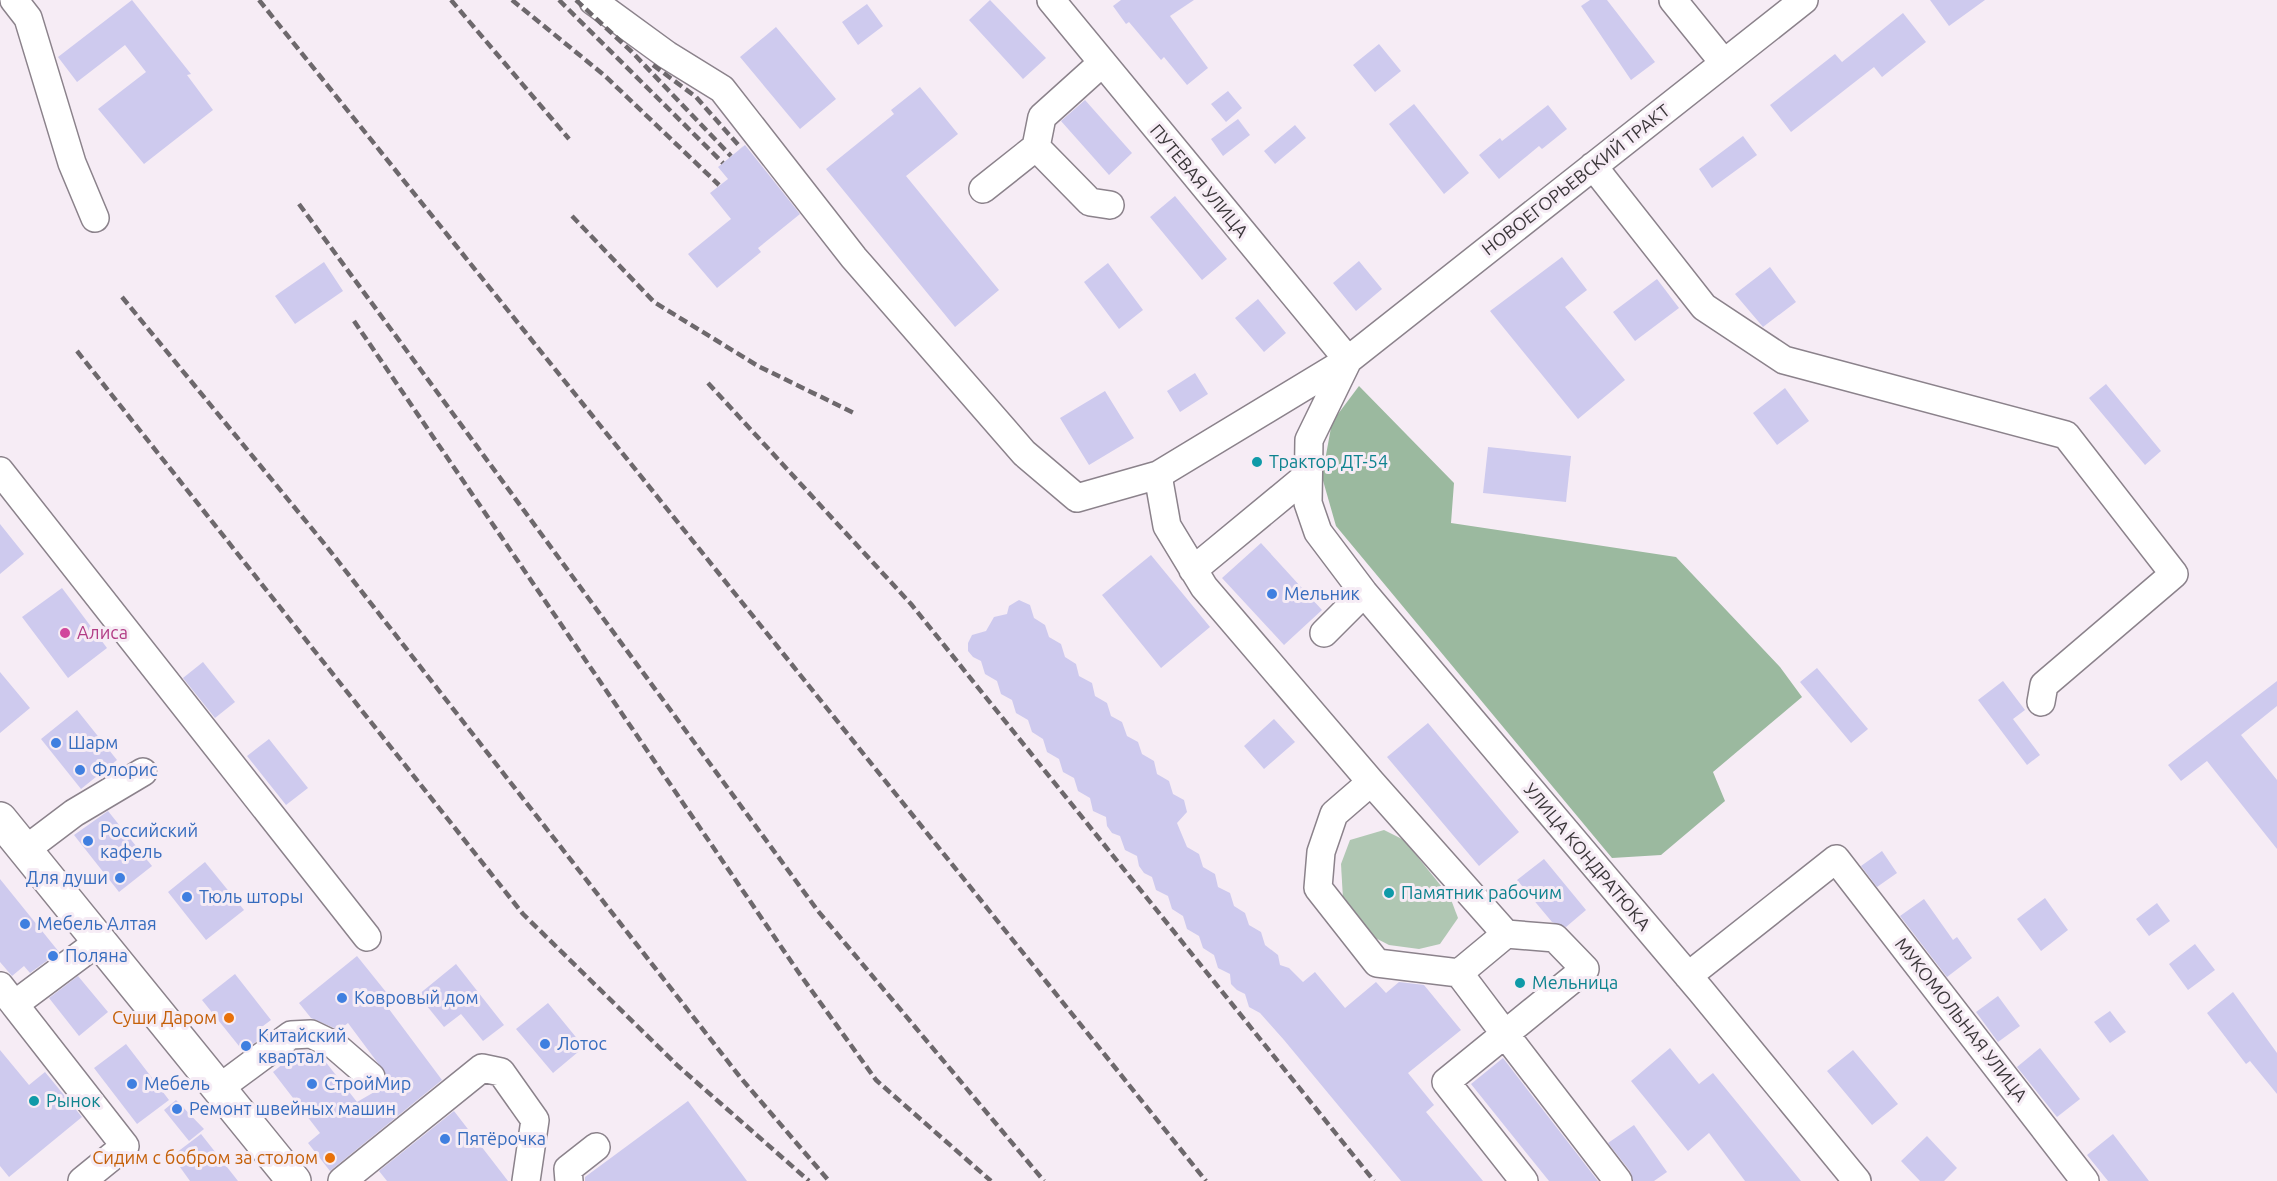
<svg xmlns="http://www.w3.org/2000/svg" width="2277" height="1181" font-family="Ubuntu,sans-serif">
<rect width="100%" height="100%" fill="#f6ecf5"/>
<path fill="#b0c7b3" d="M1384 830 1404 840 1450 897 1458 918 1440 944 1419 949 1389 945 1356 928 1343 899 1341 864 1350 840Z"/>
<path fill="#9bb99f" d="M1359 386 1454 483 1451 523 1676 557 1780 667 1802 697 1713 772 1725 801 1661 855 1612 858 1336 526 1322 477 1332 422Z"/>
<path fill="#cecaee" d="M132 0 191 74 187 75 213 110 144 164 98 109 146 72 125 45 77 82 58 57Z
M990 0 1046 58 1023 79 969 20Z
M1121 0H1194L1170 16 1208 68 1187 85 1164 57 1161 60 1129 22 1126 24 1113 6Z
M1590 0H1607L1655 62 1631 80 1581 6Z
M1930 0H1985L1949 26Z
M867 4 883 26 858 45 842 22Z
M1903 13 1926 42 1882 77 1874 67 1791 132 1770 105 1835 54 1842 62Z
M776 27 836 99 800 129 740 57Z
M1379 44 1401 71 1375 92 1353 65Z
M920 87 958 134 906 176 999 290 955 327 826 169 894 114 891 110Z
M1228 91 1242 108 1226 122 1211 104Z
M1085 100 1132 153 1109 175 1061 121Z
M1414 104 1469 173 1444 194 1389 124Z
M1548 105 1567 129 1542 149 1539 146 1499 179 1479 155 1500 138 1502 141Z
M1238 119 1250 135 1223 156 1211 139Z
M1295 125 1306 138 1275 164 1264 151Z
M1743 136 1757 155 1712 188 1699 169Z
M745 145 800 214 758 248 761 252 717 288 688 254 731 219 710 193 728 179 718 167Z
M1175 196 1227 259 1202 280 1150 217Z
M1562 257 1587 290 1565 307 1625 380 1578 419 1490 311Z
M1359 261 1382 289 1356 311 1333 283Z
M324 262 343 291 295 324 275 296Z
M1108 263 1143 310 1119 329 1084 282Z
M1770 267 1796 302 1763 327 1735 294Z
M1657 279 1679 308 1635 341 1613 312Z
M1258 299 1286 333 1264 352 1235 318Z
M1195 373 1208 394 1180 412 1167 391Z
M2106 384 2161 451 2145 465 2089 398Z
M1785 388 1809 421 1777 445 1753 413Z
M1105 391 1134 438 1089 465 1060 418Z
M1488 447 1571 456 1566 502 1483 493Z
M0 524 24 554 0 574Z
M1261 543 1322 610 1284 645 1222 578Z
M1151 555 1210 627 1161 668 1102 595Z
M62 588 107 648 68 678 22 617Z
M1019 600 1030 605 1034 618 1045 625 1049 637 1061 644 1065 657 1076 664 1079 676 1092 683 1095 696 1107 703 1111 716 1122 722 1127 736 1138 742 1142 754 1154 761 1157 774 1169 781 1173 794 1184 800 1187 812 1177 823 1187 847 1199 854 1203 867 1215 874 1218 887 1230 893 1234 906 1245 913 1249 925 1261 932 1265 945 1278 955 1280 965 1289 968 1303 982 1315 972 1345 1008 1376 982 1386 993 1399 982 1424 985 1461 1030 1408 1073 1434 1105 1426 1112 1483 1181H1401L1284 1040 1260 1013 1249 1007 1245 994 1237 990 1231 984 1230 974 1218 968 1214 955 1203 948 1199 936 1187 929 1183 916 1172 909 1168 896 1156 890 1152 877 1144 873 1139 866 1137 856 1125 850 1120 836 1112 833 1107 826 1106 817 1093 811 1090 798 1078 791 1074 778 1063 772 1059 759 1047 752 1043 739 1032 732 1028 720 1016 713 1012 700 1001 694 997 681 985 674 981 661 973 657 968 651V643L972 635 986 631 994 617 1007 614 1009 606Z
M203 662 235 702 215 718 183 678Z
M1817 668 1868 729 1851 743 1800 682Z
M0 672 30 708 0 733Z
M2003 681 2025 710 2013 719 2040 755 2027 765 1978 700Z
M2277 681V706L2241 735 2277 780V849L2207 761 2181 781 2168 765Z
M77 710 117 760 81 789 41 739Z
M1274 719 1295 742 1264 769 1244 746Z
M1428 723 1519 832 1479 866 1387 757Z
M269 739 308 788 286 805 247 756Z
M108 811 152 866 119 892 74 835Z
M1882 851 1897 873 1877 887 1861 866Z
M1544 859 1586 910 1566 927 1552 922 1517 880Z
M205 862 244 910 206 940 168 892Z
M0 879 59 952 30 973 24 966 12 976 0 962Z
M2045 898 2068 930 2041 951 2017 919Z
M1924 899 1953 940 1957 937 1972 958 1947 977 1900 916Z
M2157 903 2170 921 2149 936 2136 919Z
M2195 944 2215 970 2188 990 2169 964Z
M357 956 386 992 380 997 442 1080 330 1171 308 1143 320 1133 273 1072 300 1050H307L321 1056 357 1102 383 1087 389 1078 348 1023 339 1030 311 1018 299 1003Z
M456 964 504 1025 483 1041 461 1014 444 1027 418 995Z
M235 974 271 1020 259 1029 264 1036 243 1051 202 1000Z
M78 976 108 1012 79 1036 49 998Z
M2233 992 2277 1053V1094L2250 1061 2246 1064 2207 1013Z
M1998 996 2020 1026 1998 1042 1976 1012Z
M548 1003 584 1047 553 1073 516 1029Z
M2110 1011 2126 1032 2110 1043 2094 1022Z
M126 1044 169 1100 137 1124 94 1068Z
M1670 1048 1699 1084 1713 1073 1801 1181H1745L1709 1133 1688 1151 1631 1081Z
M2040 1048 2080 1099 2057 1117 2017 1067Z
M0 1050 29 1085 45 1072 82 1117 9 1177 0 1166Z
M1853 1050 1898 1104 1872 1125 1827 1071Z
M1503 1058 1598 1181H1549L1471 1084Z
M176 1100 204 1129 189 1141 164 1110Z
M688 1101 747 1181H585V1177Z
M454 1111 508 1181H387L379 1171Z
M1634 1125 1667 1172 1654 1181H1633L1630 1171 1608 1143Z
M201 1134 238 1181H190L172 1156Z
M2113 1134 2149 1181H2108L2087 1155Z
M1927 1136 1957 1168 1944 1181H1920L1901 1161Z"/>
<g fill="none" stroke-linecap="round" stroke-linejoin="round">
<g stroke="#8b828b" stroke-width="30">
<path id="minor" d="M14 0 28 18 72 163 95 218
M1673 0 1724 63
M1804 0 1348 360 1309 440 1308 503 1318 532 1364 593 1701 991 1857 1181
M593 1 667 55 722 89 854 258 1024 453 1077 498 1158 475 1348 360 1051 0
M1036 147 1090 202 1110 205
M1593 166 1704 307 1784 360 2066 435 2174 574 2044 685 2041 702
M983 189 1036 147 1042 117 1102 63
M0 471 367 937
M1158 475 1167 526 1204 587 1371 782 1506 934 1459 973 1377 963 1318 888 1321 852 1334 814 1371 782
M1193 570 1308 475
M1324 633 1364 593
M25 850 74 813 143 772
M1506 934 1555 938 1585 969 1505 1034 1618 1181
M1459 973 1505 1034 1446 1082 1524 1181
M1688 976 1836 859 2085 1181
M0 986 125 1146 82 1181
M15 1004 98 942
M218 1089 291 1035 311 1034 334 1045 371 1077
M342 1181 482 1068 501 1072 535 1120 526 1181
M569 1181 568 1169 596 1147"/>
</g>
<g stroke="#8b828b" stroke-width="36">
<path id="major" d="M0 819 294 1181"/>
</g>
<use href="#minor" stroke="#fff" stroke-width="27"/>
<use href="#major" stroke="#fff" stroke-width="33"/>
<path stroke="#6d686c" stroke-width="4.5" stroke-dasharray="9 4.5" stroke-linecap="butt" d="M259 0 1206 1181
M451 0 569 139
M512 0 604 75 719 185
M559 0 723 163
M576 0 632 52 731 156
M653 65 696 97 741 148
M299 204 818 911 1044 1181
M572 216 654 302 758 366 854 413
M122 297 327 547 740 1077 829 1181
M354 321 799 973 876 1080 991 1181
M77 351 523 914 678 1066 809 1181
M708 383 911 604 1374 1181"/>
</g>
<g fill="#0f9aa8" stroke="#f6ecf5" stroke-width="2">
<circle cx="1257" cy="462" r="6"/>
<circle cx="1389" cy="893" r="6"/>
<circle cx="1520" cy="983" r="6"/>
<circle cx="34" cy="1101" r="6"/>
</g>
<g fill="#3f7fe0" stroke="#f6ecf5" stroke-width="2">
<circle cx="1272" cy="594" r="6"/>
<circle cx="56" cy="743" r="6"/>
<circle cx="80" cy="770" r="6"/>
<circle cx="88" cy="841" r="6"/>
<circle cx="120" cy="878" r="6"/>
<circle cx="187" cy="897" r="6"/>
<circle cx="25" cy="924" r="6"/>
<circle cx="53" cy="956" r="6"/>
<circle cx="342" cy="998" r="6"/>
<circle cx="545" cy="1044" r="6"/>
<circle cx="246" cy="1046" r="6"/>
<circle cx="132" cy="1084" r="6"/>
<circle cx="312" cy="1084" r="6"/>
<circle cx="177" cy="1109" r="6"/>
<circle cx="445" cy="1139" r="6"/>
</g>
<circle fill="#d1479c" stroke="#f6ecf5" stroke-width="2" cx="65" cy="633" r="6"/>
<g fill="#e8710a" stroke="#f6ecf5" stroke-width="2">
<circle cx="229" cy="1018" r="6"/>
<circle cx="330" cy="1158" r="6"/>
</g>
<g text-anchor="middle" stroke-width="6" stroke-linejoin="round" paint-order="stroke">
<g font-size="18" fill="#3a3639" stroke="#f6ecf5">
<text transform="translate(1576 180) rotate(-38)" y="6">НОВОЕГОРЬЕВСКИЙ ТРАКТ</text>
<text transform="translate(1199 181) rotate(50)" y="6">ПУТЕВАЯ УЛИЦА</text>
<text transform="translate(1587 857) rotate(50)" y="6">УЛИЦА КОНДРАТЮКА</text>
<text transform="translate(1961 1020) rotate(52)" y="6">МУКОМОЛЬНАЯ УЛИЦА</text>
</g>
<g font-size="18" fill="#0d838f" stroke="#f6ecf5" text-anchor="start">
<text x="1269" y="468">Трактор ДТ-54</text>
<text x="1401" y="899">Памятник рабочим</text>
<text x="1532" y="989">Мельница</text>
<text x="46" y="1107">Рынок</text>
</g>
<g font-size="18" fill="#366cbe" stroke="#f6ecf5" text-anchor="start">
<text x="1284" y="600">Мельник</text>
<text x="68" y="749">Шарм</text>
<text x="92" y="776">Флорис</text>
<text x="100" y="837">Российский<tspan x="100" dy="21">кафель</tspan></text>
<text x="108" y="884" text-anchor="end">Для души</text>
<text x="199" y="903">Тюль шторы</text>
<text x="37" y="930">Мебель Алтая</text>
<text x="65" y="962">Поляна</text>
<text x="354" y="1004">Ковровый дом</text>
<text x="258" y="1042">Китайский<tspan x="258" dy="21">квартал</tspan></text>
<text x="557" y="1050">Лотос</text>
<text x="144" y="1090">Мебель</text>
<text x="324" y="1090">СтройМир</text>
<text x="189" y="1115">Ремонт швейных машин</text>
<text x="457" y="1145">Пятёрочка</text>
</g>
<g font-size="18" fill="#b23c85" stroke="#f6ecf5" text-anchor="start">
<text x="77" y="639">Алиса</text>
</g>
<g font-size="18" fill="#c56008" stroke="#f6ecf5" text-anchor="end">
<text x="217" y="1024">Суши Даром</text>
<text x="318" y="1164">Сидим с бобром за столом</text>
</g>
</g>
</svg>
